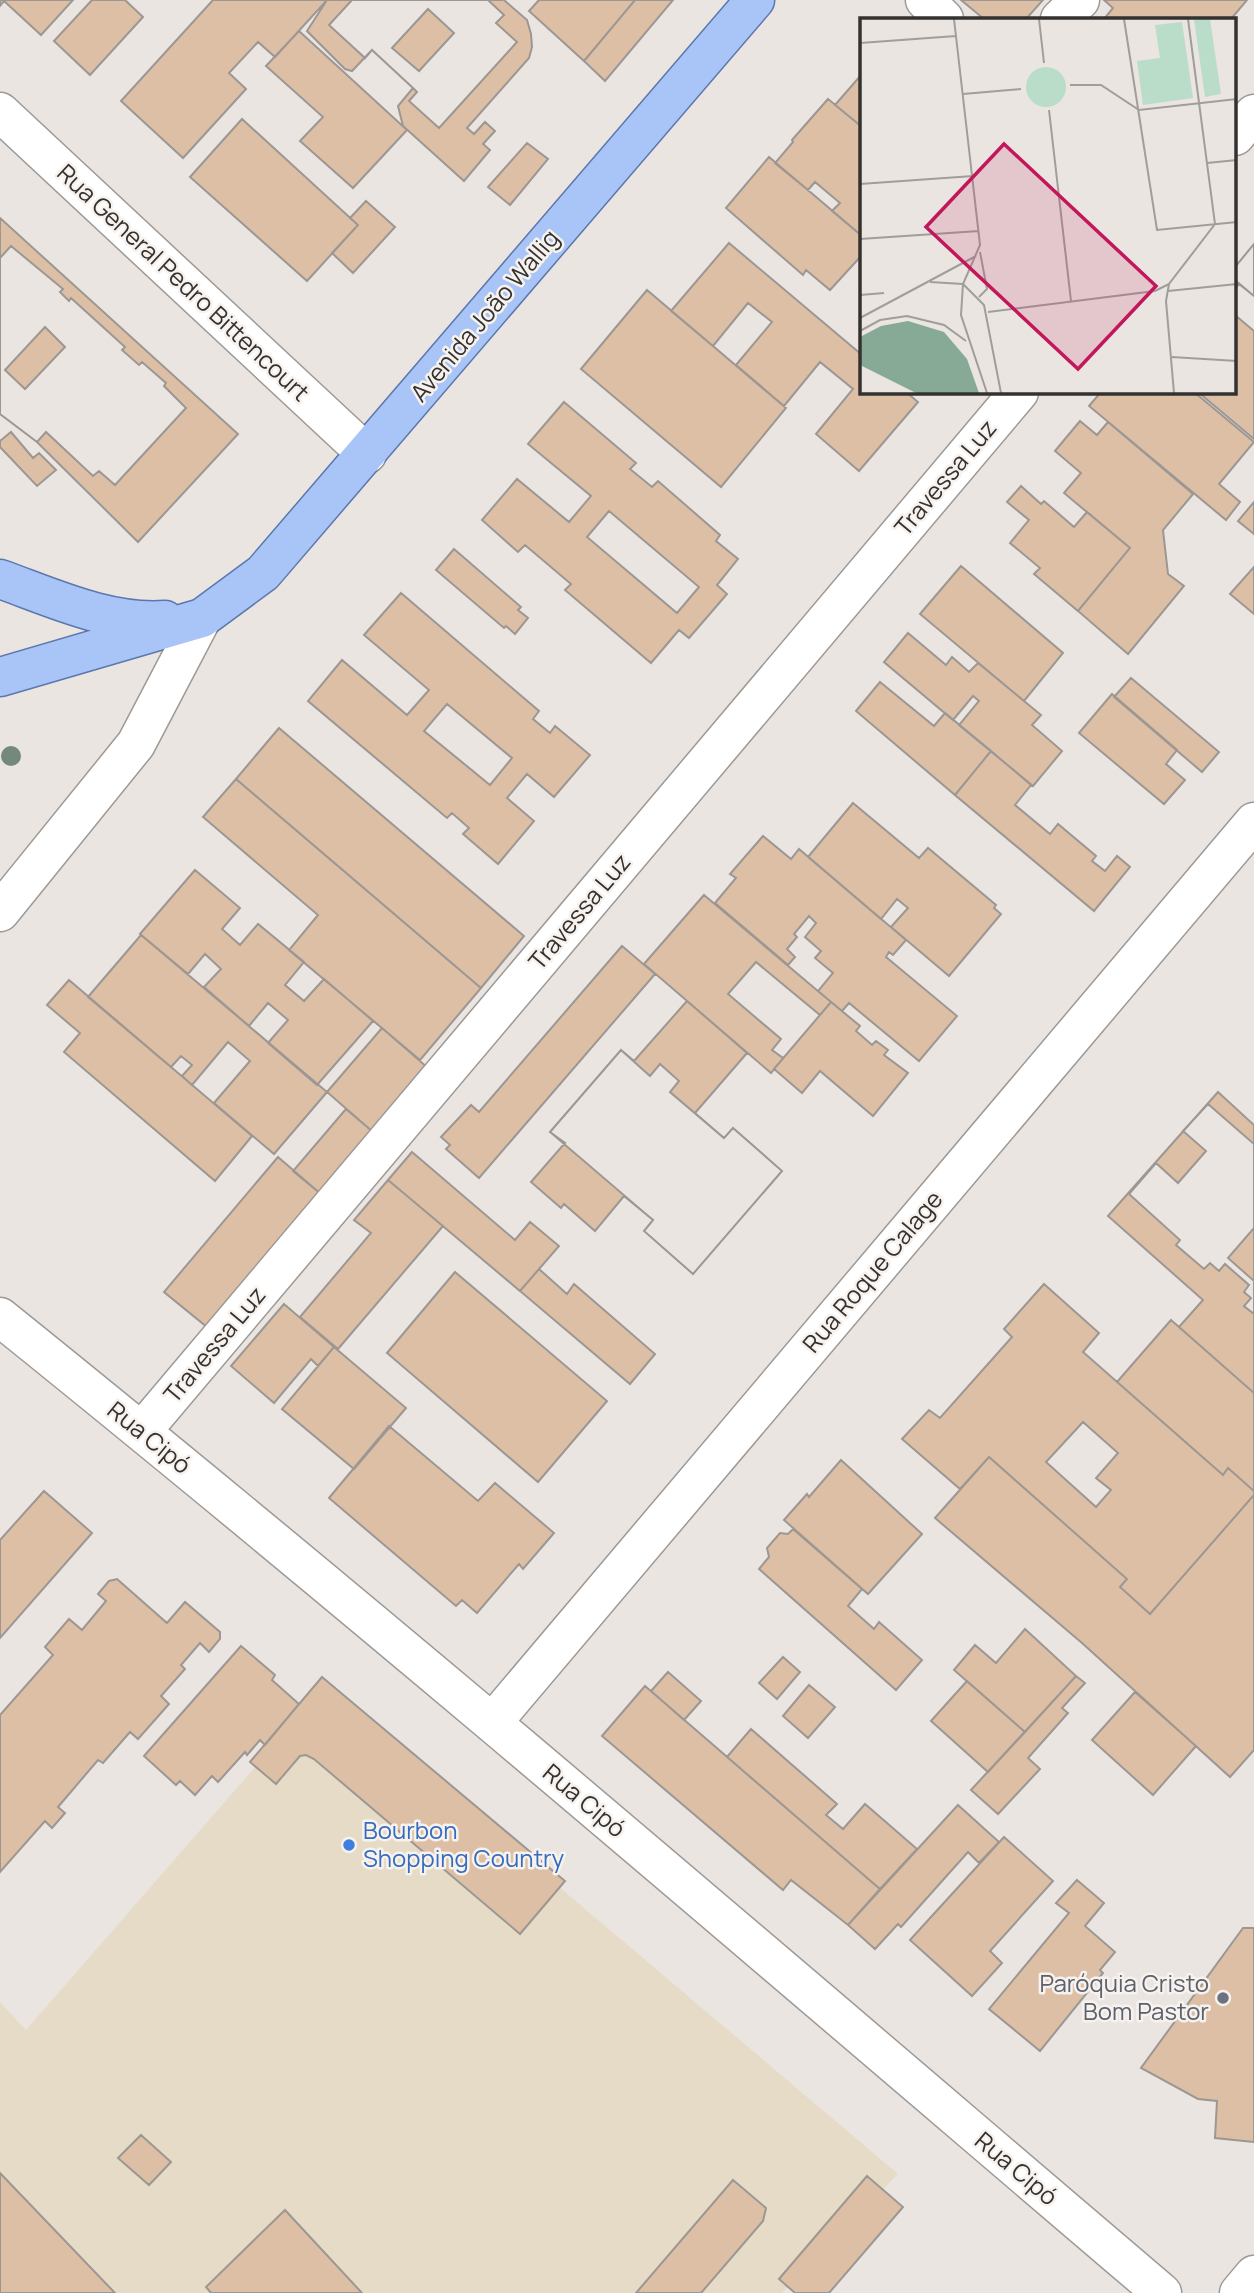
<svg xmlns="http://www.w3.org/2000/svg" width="1254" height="2293" font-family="Manrope,sans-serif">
<rect width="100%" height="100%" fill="#eae5e0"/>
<path fill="#e6dbc6" d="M324 1688 898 2174 782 2293H0V2002L26 2030Z"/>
<path fill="#ddbfa5" stroke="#9c9793" stroke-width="2" fill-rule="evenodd" d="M0 0H73L41 35 4 1 0 6Z
M92 0H125L143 17 90 75 54 41Z
M213 0H327L275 57 258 42 229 73 246 89 183 158 121 101Z
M327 0H504L527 20 531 34 532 47 529 58 467 128 474 134 485 122 495 131 483 144 490 150 464 181 403 126 398 106 413 88 372 50 352 71 345 69 307 31Z
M352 0H488L504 15 496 23 517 42 439 128 409 101 417 92 413 88 372 50 365 58 329 25Z
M539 0H635L584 61 529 11Z
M635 0H673L605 81 584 61Z
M961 0H1043L1026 19H984Z
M1104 0H1247L1231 19H1104L1113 8Z
M428 9 454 33 419 71 392 48Z
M299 31 407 130 353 188 300 141 323 117 266 66Z
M862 74V127L835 105Z
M828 99 862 127V236L832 211 840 203 815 182 808 190 775 163 793 142 792 140Z
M242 119 358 225 307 281 190 177Z
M527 143 548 159 510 205 488 187Z
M769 157 862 236V255L830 290 806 270 803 275 726 208Z
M366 201 395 227 353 273 332 253 358 225 350 218Z
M0 218 238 434 138 542 37 442 0 414Z
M729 243 862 355V392H906L918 402 859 471 816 434 853 389 820 362 784 406 736 365 772 322 748 303 713 346 671 311Z
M1254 244V296L1235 280V267Z
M1254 244V296L1239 284 1235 289V267Z
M11 246 63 289 60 292 69 301 71 298 125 347 122 350 139 365 142 362 166 383 164 386 186 408 115 485 99 471 93 476 46 432 37 442 0 414V258Z
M647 290 786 408 721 487 581 369Z
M1235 315 1254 331V439L1198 392H1235Z
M45 327 65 347 25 389 5 370Z
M1101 392H1194L1254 442 1219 484 1240 502 1226 520 1089 406Z
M564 402 636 463 630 469 652 487 658 481 720 535 716 541 738 559 717 585 727 594 689 638 679 630 651 663 565 590 571 584 525 545 518 552 482 520 517 479 569 522 591 496 528 444ZM609 511 699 587 677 613 587 537Z
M1080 421 1097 435 1108 422 1193 494 1163 530 1168 574 1184 586 1128 654 1078 611 1130 548 1064 493 1081 473 1055 451Z
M11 432 33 458 39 453 56 470 37 486 0 447V441Z
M1021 486 1041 504 1044 501 1074 527 1087 512 1130 548 1078 611 1034 574 1040 568 1010 543 1029 520 1007 502Z
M1254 502V534L1238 521Z
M454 549 521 607 518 610 528 618 515 634 506 626 504 628 436 570Z
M961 566 1063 653 1024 701 920 614Z
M1254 567V614L1230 594Z
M401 593 539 711 533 719 550 733 555 726 590 755 554 797 527 774 507 798 534 821 498 864 463 834 469 828 452 813 447 818 308 701 342 660 407 715 429 690 364 635ZM447 704 512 758 490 785 424 731Z
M908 633 946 665 952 657 969 672 978 663 1041 715 1032 725 1062 751 1033 786 959 725 979 701 973 696 953 720 884 662Z
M1131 678 1219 752 1202 772 1114 697Z
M880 682 934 726 945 713 991 751 955 795 856 711Z
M1112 694 1177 750 1166 764 1185 780 1164 804 1079 733Z
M279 728 524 936 481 988 236 779Z
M991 751 1031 785 1015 805 1050 834 1058 824 1096 856 1092 861 1105 871 1117 856 1130 867 1094 911 955 795Z
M236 779 481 988 420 1060 289 950 318 915 203 817Z
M853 803 919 858 928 848 996 905 994 908 1001 914 949 976 891 927 908 908 897 899 881 919 808 857Z
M763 836 791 859 799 849 906 940 893 955 889 952 886 957 957 1016 919 1061 849 1003 842 1011 818 991 833 973 815 958 821 951 805 937 816 923 809 916 794 934 797 937 787 949 795 957 788 965 715 903 736 878 730 874Z
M195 870 240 908 222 929 240 945 258 924 304 962 285 985 304 1001 324 979 373 1021 317 1085 268 1043 288 1020 268 1003 249 1026 204 987 221 969 205 954 188 974 140 934Z
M704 895 831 1002 820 1015 756 962 728 994 781 1039 772 1050 783 1058 771 1073 644 964Z
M141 935 327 1092 274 1154 214 1103 250 1061 228 1042 192 1085 182 1076 192 1065 181 1056 171 1067 88 997Z
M622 946 655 974 479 1178 446 1149 450 1145 441 1137 471 1105 479 1112Z
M69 980 252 1136 215 1181 64 1052 80 1033 47 1005Z
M687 1001 747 1053 695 1113 724 1138 733 1128 782 1171 693 1274 644 1231 653 1220 624 1196 595 1231 564 1204 561 1208 531 1182 565 1143 550 1132 621 1050 634 1061Z
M831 1002 860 1026 856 1031 872 1045 876 1041 888 1050 884 1055 908 1073 873 1116 820 1071 802 1093 774 1069Z
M382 1028 428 1068 373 1132 327 1092Z
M621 1050 650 1076 660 1064 679 1081 670 1092 724 1138 733 1128 782 1171 693 1274 644 1231 653 1220 550 1132Z
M1218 1092 1254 1125V1393L1179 1327 1203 1300 1108 1216Z
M1208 1104 1254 1144V1314L1244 1306 1251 1298 1244 1292 1249 1285 1225 1264 1219 1271 1210 1263 1204 1269 1176 1245 1180 1240 1129 1194 1156 1163 1178 1183 1206 1151 1183 1131Z
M346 1109 373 1132 321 1194 293 1171Z
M412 1152 515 1240 530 1222 559 1246 520 1291 388 1180Z
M278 1157 321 1194 207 1327 164 1292Z
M388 1180 443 1226 338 1349 300 1317 371 1233 354 1220Z
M1254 1228V1281L1228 1258Z
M539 1269 567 1294 574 1284 655 1354 630 1384 520 1291Z
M455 1272 607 1401 538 1482 387 1353Z
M1044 1284 1099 1333 1083 1352 1223 1475 1228 1468 1254 1491V1495L1150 1614 1120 1587 1127 1579 989 1457 960 1489 902 1439 929 1410 940 1418 1012 1337 1004 1329Z
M284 1304 334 1347 318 1366 311 1359 274 1403 231 1366Z
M1171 1320 1254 1393V1491L1228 1468 1223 1475 1117 1382Z
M334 1347 406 1408 354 1469 282 1409Z
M1083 1422 1118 1453 1096 1478 1111 1490 1096 1507 1046 1462Z
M389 1426 478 1501 495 1483 554 1533 523 1569 519 1564 477 1613 462 1600 456 1606 329 1498Z
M989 1457 1127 1579 1120 1587 1150 1614 1254 1495V1750L1230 1777 1082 1643 935 1518Z
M841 1460 922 1534 868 1594 784 1520 807 1494 809 1497Z
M44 1491 92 1533 0 1638V1540Z
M793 1529 862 1589 848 1606 874 1629 879 1622 922 1660 896 1690 759 1569 769 1557 767 1548 780 1533 788 1534Z
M117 1579 167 1623 185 1602 220 1632V1639L209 1652 200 1643 181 1665 185 1669 161 1696 169 1704 138 1739 130 1732 103 1763 98 1760 58 1807 65 1813 52 1828 45 1821 0 1872V1715L53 1655 45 1647 69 1619 82 1630 106 1601 98 1594 109 1581Z
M1025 1629 1076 1676 1025 1732 954 1670 975 1645 996 1663Z
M241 1646 275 1675 272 1680 299 1704 265 1745 260 1740 247 1755 245 1752 218 1782 212 1776 195 1795 180 1781 176 1785 144 1756Z
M783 1657 800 1672 777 1699 759 1683Z
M668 1672 701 1701 684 1720 651 1691Z
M1076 1676 1085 1683 1062 1708 1068 1713 1028 1758 1040 1769 998 1814 971 1790Z
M322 1677 565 1881 520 1934 314 1759 306 1755 300 1756 276 1784 250 1762Z
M967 1681 1025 1732 988 1772 931 1721Z
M809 1685 835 1707 808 1738 783 1716Z
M645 1686 880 1889 848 1925 791 1880 783 1890 602 1736Z
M1135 1692 1196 1746 1153 1795 1092 1740Z
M751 1729 837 1804 826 1815 843 1829 865 1804 917 1849 880 1889 727 1757Z
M958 1805 999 1842 979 1863 968 1852 901 1927 898 1924 875 1949 848 1925Z
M1004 1837 1053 1881 990 1951 1002 1963 972 1996 910 1940Z
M1077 1880 1104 1903 1085 1926 1115 1952 1100 1970 1103 1973 1040 2051 989 2009 1069 1913 1056 1903Z
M1243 1928H1254V2142L1215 2138 1217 2101 1198 2099 1141 2068Z
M141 2135 171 2162 149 2185 118 2158Z
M0 2173 115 2293H0Z
M867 2176 903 2207 829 2293H795L779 2279Z
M733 2180 766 2208 763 2221 701 2293H636Z
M285 2210 362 2293H211L206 2287Z"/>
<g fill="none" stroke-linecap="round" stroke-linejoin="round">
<g stroke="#9e9995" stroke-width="41">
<path id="minor" d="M925 0 944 19
M1060 19 1080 0
M0 112 367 454
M1235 136 1254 114
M0 912 136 744 202 618
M0 1317C394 1634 777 1965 1162 2293
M142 1431 1019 392
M492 1723 1254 822
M1239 2293 1254 2275"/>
</g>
<g stroke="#5b77ae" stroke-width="41">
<path id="major" d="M0 579C53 598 108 624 165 620
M0 677 202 618 263 573 755 0"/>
</g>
<use href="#minor" stroke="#fff" stroke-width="38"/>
<use href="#major" stroke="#a9c4f7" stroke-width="38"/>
</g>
<circle fill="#72897b" cx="11" cy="756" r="10"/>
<circle fill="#3f7fe0" stroke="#f7f2ee" stroke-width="2.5" cx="349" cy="1845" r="7"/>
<circle fill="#6b7280" stroke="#f7f2ee" stroke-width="2.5" cx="1223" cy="1998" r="7"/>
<g text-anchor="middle" stroke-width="5" stroke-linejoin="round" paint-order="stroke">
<g font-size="24" fill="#343230" stroke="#f7f2ee">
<text transform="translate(183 283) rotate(43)" y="8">Rua General Pedro Bittencourt</text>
<text transform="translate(485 316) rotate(-50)" y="8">Avenida João Wallig</text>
<text transform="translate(946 478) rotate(-50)" y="8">Travessa Luz</text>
<text transform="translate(580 912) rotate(-50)" y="8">Travessa Luz</text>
<text transform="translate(873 1272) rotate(-50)" y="8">Rua Roque Calage</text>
<text transform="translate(215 1345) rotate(-50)" y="8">Travessa Luz</text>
<text transform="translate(149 1438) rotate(39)" y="8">Rua Cipó</text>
<text transform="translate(584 1801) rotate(40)" y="8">Rua Cipó</text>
<text transform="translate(1016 2169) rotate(40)" y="8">Rua Cipó</text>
</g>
<g font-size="24" fill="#366cbe" stroke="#f7f2ee" text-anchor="start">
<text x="363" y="1839">Bourbon<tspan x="363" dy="28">Shopping Country</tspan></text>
</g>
<g font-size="24" fill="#5b616d" stroke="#f7f2ee" text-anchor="end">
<text x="1209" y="1992">Paróquia Cristo<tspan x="1209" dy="28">Bom Pastor</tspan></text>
</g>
</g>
<g transform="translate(860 18)">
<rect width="376" height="376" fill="#eae5e0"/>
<path d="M334 1H350L361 76 345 79ZM322 4 333 80 283 87 277 43 300 40 295 7ZM166 69a20 20 0 1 1 40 0a20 20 0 1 1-40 0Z" fill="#b9ddc8"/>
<path d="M48 303 84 314 107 341 119 375H56L0 347V319L21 308Z" fill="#86aa95"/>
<path fill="none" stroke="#a19d9a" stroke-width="2" d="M94 1 120 227 103 266 101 297 127 375M179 1 184 45M264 1 297 212 377 204M0 25 96 18M210 67H241L279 92 377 81M103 76 161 71M189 92 211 283M347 145 377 142M0 166 113 158M0 221 119 213M70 264 103 266 124 287 141 375M308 273 377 266M0 277 24 275M119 279 127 271 120 234M128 294 295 273 309 266M0 300 116 238M0 313 20 302 47 298 84 307 106 323M312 339 377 343M314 375 306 283 309 266 355 206 328 1"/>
<path fill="#c2185b" fill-opacity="0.15" stroke="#c2185b" stroke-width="3.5" d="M144 126 296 268 218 351 66 209Z"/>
<rect width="376" height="376" fill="none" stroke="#343230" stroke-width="3.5"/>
</g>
</svg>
